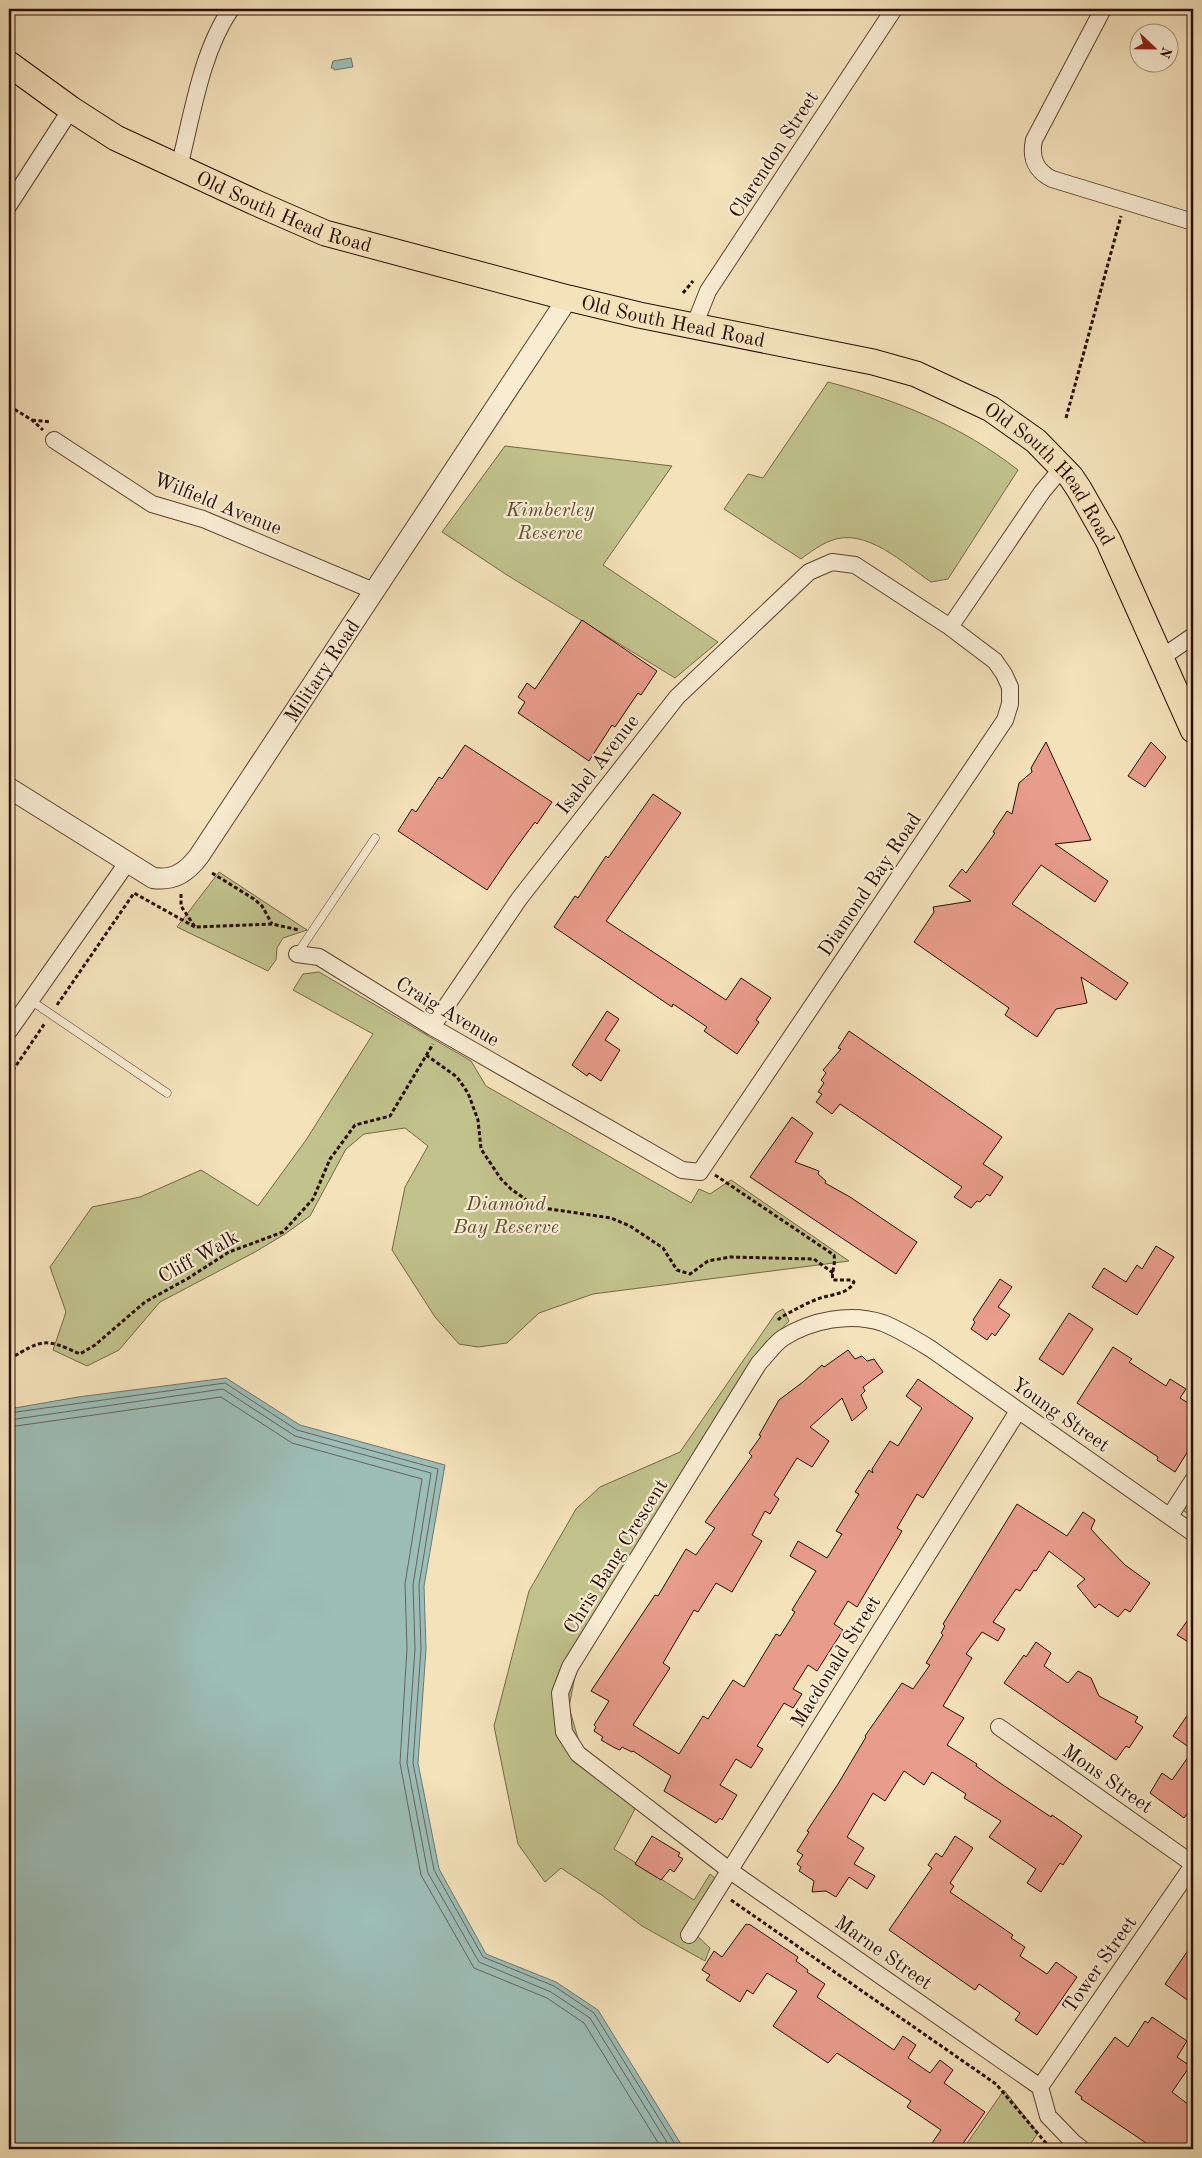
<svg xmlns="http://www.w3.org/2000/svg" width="1202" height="2158" font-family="'Old Standard TT',serif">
<rect width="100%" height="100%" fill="#f4e2bb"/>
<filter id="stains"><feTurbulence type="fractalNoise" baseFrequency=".004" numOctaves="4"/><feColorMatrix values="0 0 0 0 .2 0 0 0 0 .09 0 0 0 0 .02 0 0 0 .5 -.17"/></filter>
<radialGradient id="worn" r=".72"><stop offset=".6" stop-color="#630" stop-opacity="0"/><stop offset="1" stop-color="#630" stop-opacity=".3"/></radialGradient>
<path fill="#c1c28c" stroke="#766746" d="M828 382C897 400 962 426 1018 470L948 579 931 582C904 564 865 526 830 541 820 545 810 552 801 559L724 509 748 474 763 478Z
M505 446 672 466 603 565 718 642 675 678 507 575 442 532Z
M219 872 307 930 283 938 277 948 276 960 268 971 177 927Z
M319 972 471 1061 486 1086 691 1203 699 1189 710 1194 731 1180 849 1261 593 1294 539 1313 507 1343 478 1347 459 1344 435 1317 392 1250 405 1187 428 1146 405 1128 364 1134 346 1149 310 1216 285 1234 255 1252 160 1302 119 1350 87 1366 53 1350 66 1312 50 1267 92 1207 140 1197 201 1170 258 1206 306 1140 373 1034 293 990 303 974Z
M783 1309 789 1321 773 1338 579 1655 569 1707 583 1756 637 1805 614 1849 694 1900 710 1874 721 1883 693 1932 710 1948 705 1961 642 1926 603 1896 561 1868 545 1882 518 1844 494 1726 529 1591 576 1509 600 1487 680 1452 776 1313Z
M1193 1489V1517L1181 1509Z
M1004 2090 1038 2133 1027 2149H963Z"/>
<path fill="#9dbdb7" stroke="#6f766e" d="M351 58 353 67 334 70V68H331L333 61Z
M226 1378 300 1425 445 1465 424 1586 426 1649 418 1763 439 1869 486 1954 556 1982 598 2010 684 2149H9V1409L78 1397Z"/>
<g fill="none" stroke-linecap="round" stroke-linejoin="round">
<path stroke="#64645c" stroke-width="1" d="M9 1413 225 1383 297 1430 438 1469 419 1585 421 1649 413 1763 434 1870 483 1957 554 1986 594 2013 678 2149
M9 1420 223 1389 295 1436 431 1473 413 1585 415 1649 407 1763 428 1873 479 1962 551 1992 590 2018 671 2149
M9 1427 221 1397 292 1443 422 1479 405 1584 407 1648 400 1763 421 1875 474 1968 547 1998 584 2023 662 2149"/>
</g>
<path fill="#e89c8c" stroke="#2a0c00" d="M582 620 657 671 641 695 638 693 615 727 612 725 589 761 518 713 525 702 518 697 527 683 535 689Z
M1046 742 1091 840 1055 844 1108 881 1095 902 1041 865 1012 904 1128 983 1116 1000 1081 977 1087 1003 1056 1009 1037 1037 1005 1015 1009 1008 914 942 934 912 933 907 971 901 949 886 962 869 966 873 995 833 993 832 1007 811 1012 814 1019 783 1032 772 1031 768Z
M1151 742 1166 757 1145 787 1128 776Z
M465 745 552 802 537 824 535 822 510 856 487 890 398 831 412 809 416 812 439 777 442 779Z
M653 794 681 813 606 921 726 1000 741 978 771 998 756 1020 759 1022 737 1054 704 1031 707 1027 673 1004 672 1007 554 927 575 896 578 898 606 856 608 858Z
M607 1011 619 1019 605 1040 620 1050 601 1081 589 1073 587 1076 572 1065Z
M849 1031 1002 1137 983 1164 1003 1177 990 1196 987 1194 980 1202 977 1201 971 1208 954 1197 962 1187 840 1104 832 1114 816 1102 822 1094 818 1092 824 1083 821 1080 826 1073 823 1070 841 1049 838 1048Z
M792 1117 813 1133 795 1162 819 1171 818 1174 826 1181 825 1183 850 1197 917 1242 896 1274 750 1177Z
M1156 1246 1174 1257 1137 1315 1092 1287 1104 1268 1126 1282 1137 1265 1142 1269Z
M1000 1279 1012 1287 998 1307 1010 1315 995 1336 992 1333 987 1340 971 1329 975 1322 973 1320Z
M1069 1313 1093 1329 1063 1375 1039 1359Z
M1113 1347 1132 1359 1129 1362 1166 1386 1170 1379 1186 1389 1180 1398 1193 1406V1443L1175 1472 1157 1460 1158 1457 1077 1403Z
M848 1350 855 1359 862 1356 867 1361 874 1359 883 1372 863 1387 865 1391 861 1395 867 1408 852 1421 842 1398 810 1427 829 1441 812 1467 797 1458 774 1495 779 1499 770 1514 765 1511 752 1535 762 1541 732 1592 716 1583 698 1612 694 1610 663 1663 670 1668 633 1725 679 1754 703 1716 708 1719 733 1680 744 1687 776 1634 780 1636 795 1612 792 1610 816 1571 790 1556 798 1541 827 1558 842 1534 836 1531 859 1494 855 1492 869 1470 873 1473 872 1469 890 1441 898 1446 922 1408 906 1396 918 1379 973 1418 923 1498 917 1494 897 1528 902 1531 857 1607 848 1601 834 1624 843 1630 817 1671 808 1665 793 1689 802 1694 793 1708 784 1703 757 1746 763 1749 751 1768 736 1759 720 1785 737 1795 722 1820 720 1818 716 1823 664 1791 671 1776 633 1751 632 1752 622 1747 620 1750 615 1748 601 1740 603 1737 594 1731 596 1727 594 1725 609 1701 591 1691 655 1595 658 1596 686 1549 696 1555 715 1528 705 1522 752 1456 749 1453 761 1436 759 1435 779 1400 803 1382 822 1365 824 1367Z
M1017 1504 1067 1536 1083 1512 1095 1520 1091 1529 1100 1539 1125 1565 1150 1583 1130 1612 1125 1609 1118 1617 1099 1604 1095 1608 1077 1586 1085 1579 1049 1551 1036 1571 1034 1570 1020 1591 1016 1589 993 1622 1005 1629 998 1641 982 1632 966 1654 972 1658 943 1706 964 1718 947 1745 977 1764 976 1766 1003 1785 1051 1817 1052 1815 1082 1836 1063 1865 1060 1863 1041 1892 1027 1883 1036 1869 989 1837 1001 1821 964 1798 966 1794 932 1772 924 1785 904 1771 885 1801 873 1793 847 1837 864 1848 854 1864 875 1876 867 1889 849 1877 836 1897 826 1891 812 1892 814 1881 799 1871 801 1867 797 1864 803 1855 797 1851 809 1832 807 1831 838 1784 866 1737 865 1736 902 1683 913 1689 930 1665 926 1663 943 1635 941 1633 945 1626 943 1624Z
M1193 1613V1645L1177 1635Z
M1036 1642 1051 1653 1044 1666 1068 1683 1078 1671 1091 1678 1099 1696 1138 1717 1135 1722 1143 1727 1129 1748 1126 1746 1116 1760 1004 1683 1024 1655 1026 1657Z
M1193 1707V1806L1184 1818 1150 1793 1162 1773 1172 1780 1193 1750 1173 1736Z
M652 1836 680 1853 678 1856 683 1859 674 1872 670 1869 661 1880 635 1864Z
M955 1836 973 1848 950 1883 954 1886 950 1892 1013 1935 1011 1938 1025 1947 1020 1956 1047 1974 1056 1962 1077 1977 1037 2035 1015 2020 1020 2013 979 1984 975 1990 889 1930 932 1868 928 1865 936 1853 942 1857Z
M746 1924 748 1925 749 1924 798 1957 796 1961 808 1970 807 1972 825 1984 817 1997 869 2033 894 2050 903 2036 916 2045 908 2058 930 2073 940 2060 953 2070 944 2083 985 2112 959 2149H928L941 2130 907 2107 911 2101 837 2053 828 2063 773 2026 797 1991 767 1973 753 1994 747 1990 740 2002 706 1980 710 1975 702 1970 714 1951 722 1957Z
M1193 1943V2004L1165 1984Z
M1152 2017 1187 2041 1177 2057 1190 2066 1172 2092 1193 2108V2149H1155L1081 2099 1082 2097 1075 2092 1115 2037 1128 2047 1145 2021 1148 2023Z"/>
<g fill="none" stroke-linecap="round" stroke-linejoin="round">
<g stroke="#5c422f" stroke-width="9">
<path id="service" d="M297 954 375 838
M30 1000 167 1093"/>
</g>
<g stroke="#5c422f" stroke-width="18">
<path id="minor" d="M1103 9 1034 140C1030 158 1036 171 1052 179L1193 222
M179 167C192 117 201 52 231 9
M9 205 71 109
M694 326 708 291 894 9
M54 440 152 504 203 519 374 591
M950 627 1042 492 1062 468
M1161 658 1193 636
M297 954 319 957 432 1027 441 1032 682 1170 700 1172 1005 720 1010 704V687L1004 674 995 661 950 627 855 565 832 562 809 572 677 697 519 899 432 1027
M9 1031 127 863
M1170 1516 1193 1480
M999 1727 1193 1864
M689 1935 1018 1411
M1040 2087 1193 1865
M1082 2149 1073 2142 1048 2116 1040 2087 729 1870 578 1754 564 1732 560 1693 570 1667 759 1363C767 1355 774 1344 783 1338 811 1320 851 1312 883 1323 900 1330 915 1339 931 1349L1193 1533"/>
</g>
<g stroke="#5c422f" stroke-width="22">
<g id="tertiary">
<path id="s1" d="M9 788 153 878C174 881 187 872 199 856L568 298"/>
</g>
</g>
<g stroke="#2a0c00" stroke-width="27">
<g id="primary">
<path id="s2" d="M9 64 71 109 116 138 254 202 325 233 568 298 639 315 873 362 916 374 991 409 1036 441 1071 477 1079 489 1108 540 1193 730"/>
</g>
</g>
<path stroke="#2a0c00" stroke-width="3" stroke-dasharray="4 2.5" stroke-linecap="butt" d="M683 293 693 281
M9 406 32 420 43 430
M1066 418 1121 216
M32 420 51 422
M212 873 254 899 262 906 272 924
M181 894V906L195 927 272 924 299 930
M57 1005 134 893 195 927
M426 1055 457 1077 468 1093 478 1120 481 1149 501 1179 511 1189 532 1204 543 1208 611 1218 630 1226 663 1248 677 1270 690 1274 708 1261 730 1257 814 1259 833 1273
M9 1076 45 1023
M715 1175 834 1255C836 1264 831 1272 833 1280H852L854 1282C849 1293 835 1294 824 1297 809 1301 795 1310 781 1317L778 1320
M9 1359C43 1340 43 1337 80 1354L95 1345 145 1302 187 1279 229 1252 283 1232 313 1199 330 1159 355 1125 390 1116 433 1044
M731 1900 996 2084 1051 2149"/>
<use href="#service" stroke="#f8ecd3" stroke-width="8"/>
<use href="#minor" stroke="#f8ecd3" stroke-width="16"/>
<use href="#tertiary" stroke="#f8ecd3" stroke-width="20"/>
<use href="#primary" stroke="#f4e2bb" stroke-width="25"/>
</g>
<g text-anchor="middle" stroke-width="4.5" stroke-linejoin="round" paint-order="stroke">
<g font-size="20" fill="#2a0c00" stroke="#f8ecd3">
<text transform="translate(773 154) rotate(-57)" y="7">Clarendon Street</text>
<text dy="7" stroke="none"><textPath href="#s2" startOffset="314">Old South Head Road</textPath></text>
<text dy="7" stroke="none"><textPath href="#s2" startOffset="719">Old South Head Road</textPath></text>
<text dy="7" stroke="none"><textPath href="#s2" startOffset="1139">Old South Head Road</textPath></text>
<text transform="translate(218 503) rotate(22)" y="7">Wilfield Avenue</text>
<text dy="7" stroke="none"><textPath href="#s1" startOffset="446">Military Road</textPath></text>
<text transform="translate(597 764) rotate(-52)" y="7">Isabel Avenue</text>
<text transform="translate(869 884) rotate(-56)" y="7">Diamond Bay Road</text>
<text transform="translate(448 1011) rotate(31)" y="7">Craig Avenue</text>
<text transform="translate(198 1256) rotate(-29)" y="7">Cliff Walk</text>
<text transform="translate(1061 1414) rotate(35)" y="7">Young Street</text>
<text transform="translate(615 1556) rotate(-58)" y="7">Chris Bang Crescent</text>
<text transform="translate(835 1661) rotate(-58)" y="7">Macdonald Street</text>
<text transform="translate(1108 1778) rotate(35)" y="7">Mons Street</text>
<text transform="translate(884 1952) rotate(35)" y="7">Marne Street</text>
<text transform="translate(1099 1964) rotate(-55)" y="7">Tower Street</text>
</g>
<g font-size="20" font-style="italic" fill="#5f4c31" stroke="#f8ecd3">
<text x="550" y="516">Kimberley<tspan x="550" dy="23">Reserve</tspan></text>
<text x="506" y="1210">Diamond<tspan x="506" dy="23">Bay Reserve</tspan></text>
</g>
</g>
<rect width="1202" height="2158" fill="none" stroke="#f4e2bb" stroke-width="30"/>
<rect x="10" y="10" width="1182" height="2138" fill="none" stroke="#2a0c00" stroke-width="2.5"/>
<rect x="15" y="15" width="1172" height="2128" fill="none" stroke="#2a0c00"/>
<g transform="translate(1154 48) rotate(112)"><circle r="24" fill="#f8ecd3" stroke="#a6927f"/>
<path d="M0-4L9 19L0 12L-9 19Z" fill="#8f2418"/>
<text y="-8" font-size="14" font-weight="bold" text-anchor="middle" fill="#2a0c00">N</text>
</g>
<rect width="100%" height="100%" filter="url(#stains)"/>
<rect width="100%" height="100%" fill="url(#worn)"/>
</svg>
